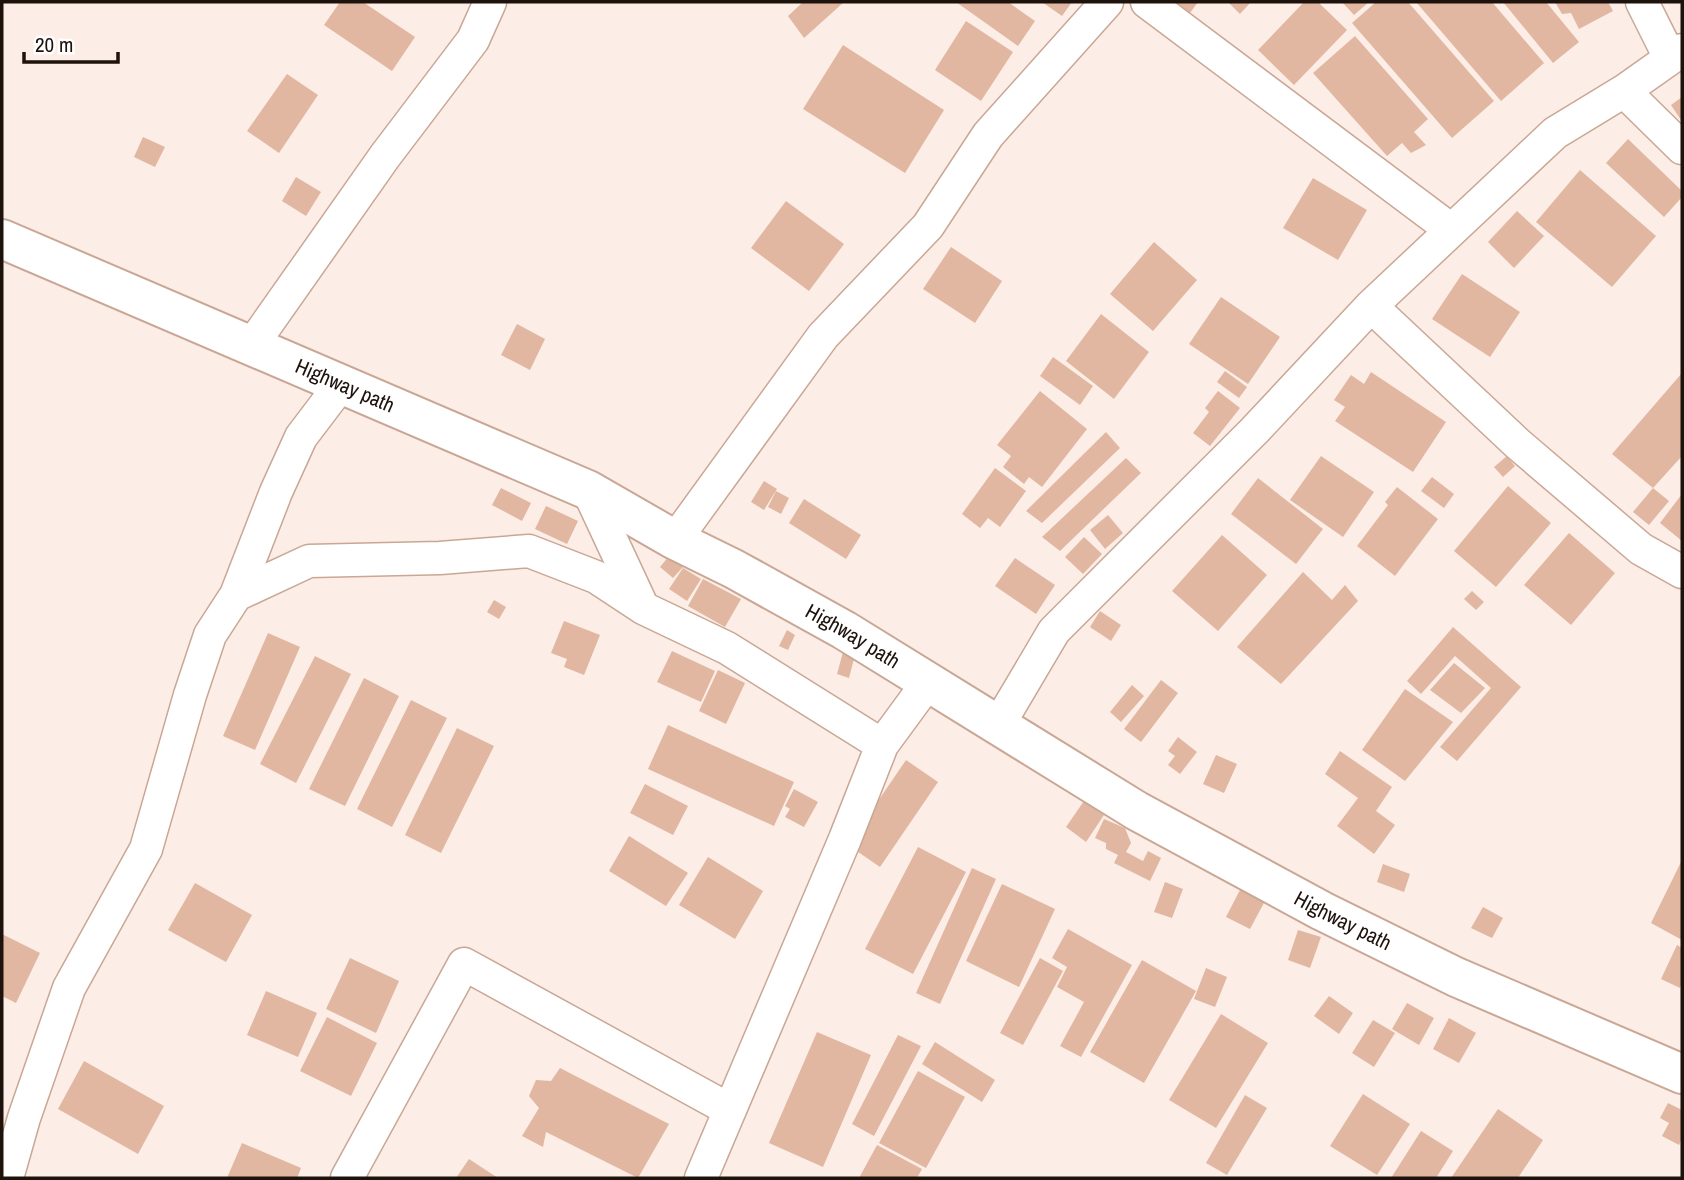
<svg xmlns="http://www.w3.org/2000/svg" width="1684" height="1180" font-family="'Archivo Narrow',sans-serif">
<rect width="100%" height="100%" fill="#fcede6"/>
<path fill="#e1b7a1" d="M340 2H363L415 37 392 71 324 25Z
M803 2H844L804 38 788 16Z
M956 2H1008L1035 21 1018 46Z
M1042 2H1072L1062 16Z
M1174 2H1198L1187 17 1172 5Z
M1228 2H1251L1240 14Z
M1304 2H1318L1347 30 1294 85 1258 50Z
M1342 2H1369L1354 15Z
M1376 2H1408L1494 101 1452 138 1352 23Z
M1416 2H1492L1544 63 1501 101Z
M1503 2H1546L1579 42 1553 63Z
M1555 2H1608L1613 11 1579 29 1571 13 1562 14Z
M966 21 1013 52 981 101 935 70Z
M1355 36 1428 119 1414 132 1426 145 1411 153 1402 143 1387 156 1313 73Z
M843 45 944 110 905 173 803 109Z
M287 74 318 95 279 153 247 131Z
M1682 97V119L1681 120 1671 105Z
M143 137 165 147 155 167 134 157Z
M1628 139 1682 191V197L1664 217 1606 163Z
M1580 170 1656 236 1612 287 1536 222Z
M296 177 321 192 306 216 282 201Z
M1313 178 1367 210 1338 260 1283 228Z
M786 201 844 244 809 291 751 248Z
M1517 211 1544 236 1514 268 1488 242Z
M1154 242 1197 280 1153 331 1110 294Z
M951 247 1002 281 975 323 923 289Z
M1462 274 1520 312 1490 357 1432 319Z
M1221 297 1280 337 1248 384 1189 344Z
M1101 314 1149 352 1114 399 1066 361Z
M517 324 545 339 530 370 501 355Z
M1053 357 1093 386 1080 405 1040 376Z
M1225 371 1247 387 1239 398 1217 382Z
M1371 372 1446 422 1413 472 1335 421 1345 407 1334 400 1351 375 1364 384Z
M1682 373V456L1653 488 1612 454Z
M1040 391 1087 429 1042 487 1029 477 1024 484 1003 467 1011 456 997 445Z
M1218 391 1240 408 1210 446 1193 433 1209 412 1205 408Z
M1106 432 1120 448 1042 523 1026 511Z
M1321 456 1374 492 1343 537 1290 500Z
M1507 456 1515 466 1503 477 1494 467Z
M1126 458 1141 473 1060 551 1042 537Z
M995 468 1026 491 1000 527 988 518 980 528 962 514Z
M1432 477 1454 494 1444 508 1421 491Z
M1258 478 1323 529 1296 564 1231 514Z
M764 481 777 489 764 510 751 502Z
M1508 486 1551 523 1496 587 1454 551Z
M1397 487 1438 519 1395 576 1357 546 1388 505 1385 502Z
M501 488 531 503 522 521 492 505Z
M1653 488 1669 501 1649 525 1633 512Z
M776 491 789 498 781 514 768 507Z
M1682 494V541L1660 523Z
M804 499 861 535 846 559 789 523Z
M546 506 578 521 567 544 535 529Z
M1108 515 1123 533 1105 549 1090 530Z
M1569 533 1615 573 1571 625 1524 585Z
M1222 535 1267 575 1218 631 1172 591Z
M1084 537 1102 554 1083 574 1065 557Z
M669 556 683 567 673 578 660 567Z
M1015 558 1055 585 1036 614 995 586Z
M683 568 701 579 687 601 669 589Z
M1303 572 1332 600 1345 585 1358 601 1281 684 1237 647Z
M703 579 741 599 725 627 688 606Z
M1472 591 1484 602 1476 610 1464 599Z
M494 600 506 607 499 619 487 612Z
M1100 611 1121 625 1111 641 1090 627Z
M564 621 600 635 584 675 564 667 567 659 551 653Z
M1453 627 1521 687 1457 761 1440 747 1491 688 1455 656 1421 694 1407 681Z
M787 630 795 635 788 650 779 646Z
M268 633 300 647 255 750 223 736Z
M672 651 715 671 701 702 657 682Z
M843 652 855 655 849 678 837 674Z
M315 656 351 674 296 783 260 764Z
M1454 663 1485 688 1461 713 1430 690Z
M718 670 745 683 726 724 699 711Z
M364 678 399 696 345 806 309 789Z
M1161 680 1178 693 1141 742 1124 729Z
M1132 685 1144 696 1121 722 1110 712Z
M1405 689 1453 722 1405 781 1362 750Z
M411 700 447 718 392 827 357 809Z
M668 725 794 782 774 826 648 769Z
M457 728 494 746 441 853 405 835Z
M1178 737 1197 752 1180 774 1168 765 1175 756 1168 751Z
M1340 751 1392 787 1376 811 1395 825 1374 854 1337 826 1358 798 1325 774Z
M1216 755 1237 764 1224 793 1203 784Z
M906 760 938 782 880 867 848 845Z
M645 784 688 806 673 835 630 813Z
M794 789 818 802 804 827 785 817 790 809 785 806Z
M1084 801 1104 815 1086 842 1066 827Z
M1104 819 1125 828 1131 843 1126 852 1143 861 1148 851 1161 858 1150 881 1114 863 1118 855 1106 849V843L1095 838Z
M629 836 688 873 666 906 609 871Z
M918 847 966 872 913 974 865 949Z
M708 857 763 891 735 939 679 905Z
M1682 860V940L1651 923Z
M1383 864 1410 874 1404 892 1377 882Z
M972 868 996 879 940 1004 916 993Z
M1165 882 1183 889 1172 918 1154 912Z
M195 883 252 915 226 962 168 930Z
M1002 884 1055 909 1019 987 966 961Z
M1241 888 1265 901 1250 929 1226 917Z
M1483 907 1503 918 1492 938 1471 928Z
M1068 929 1132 965 1081 1057 1060 1046 1084 1002 1057 987 1067 967 1052 958Z
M1298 930 1321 937 1310 968 1288 960Z
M2 934 40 953 16 1003 2 996Z
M1677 945 1682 948V982L1680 988 1661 979Z
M350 958 399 981 376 1033 326 1009Z
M1040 958 1063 971 1023 1045 1000 1033Z
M1142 960 1196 991 1144 1083 1090 1052Z
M1206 968 1227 977 1215 1007 1194 999Z
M266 991 317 1013 298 1057 247 1035Z
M1329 996 1353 1013 1339 1034 1314 1016Z
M1407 1003 1434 1018 1419 1045 1392 1029Z
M1221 1014 1268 1043 1216 1128 1169 1100Z
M327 1017 377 1043 351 1096 300 1071Z
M1449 1018 1476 1033 1459 1063 1433 1049Z
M1373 1020 1395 1033 1374 1067 1352 1053Z
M817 1032 871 1055 823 1167 769 1143Z
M898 1035 921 1046 874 1136 852 1124Z
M935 1042 995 1080 982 1102 922 1064Z
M84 1061 164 1106 138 1154 58 1109Z
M560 1068 669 1124 638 1178 546 1132 543 1147 522 1136 539 1108 529 1096 536 1080 551 1081Z
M918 1071 965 1097 926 1168 879 1143Z
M1363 1094 1410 1124 1377 1175 1330 1146Z
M1245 1095 1267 1108 1227 1175 1206 1163Z
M1668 1103 1682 1110V1138L1679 1145 1662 1136 1669 1123 1660 1118Z
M1498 1109 1543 1140 1518 1178H1451Z
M1421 1131 1453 1151 1436 1178H1391Z
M242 1143 301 1168 297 1178H227Z
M877 1145 922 1169 917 1178H859Z
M469 1159 498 1178H456Z"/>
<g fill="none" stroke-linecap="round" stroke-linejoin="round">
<g stroke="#c9a794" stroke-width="35">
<path id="street" d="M1147 2 1450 229
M1642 2 1670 58
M1624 91 1682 148
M1371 306 1518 444 1641 549 1682 572
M252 345 385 156 473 40 490 2
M588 490 643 608 727 648 882 745
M675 540 823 336 928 226 988 135 1107 2
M236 595 309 561 440 558 529 551 596 577 643 608
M999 724 1054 631 1255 430 1371 306 1555 133 1624 91 1682 50
M7 1178 24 1118 69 988 146 849 190 695 210 635 236 595 276 492 301 437 342 383
M347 1178 464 964 730 1110
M701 1178 845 839 882 745 929 681"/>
</g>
<g stroke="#c9a794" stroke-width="42">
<g id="secondary">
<path id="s1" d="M2 239 588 490 675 540 734 569 844 630 1137 811 1322 911 1456 977 1682 1074"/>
</g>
</g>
<use href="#street" stroke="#fff" stroke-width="32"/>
<use href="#secondary" stroke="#fff" stroke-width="38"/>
</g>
<g text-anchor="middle" stroke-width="7" stroke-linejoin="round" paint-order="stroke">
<g font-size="21" fill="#1e120c" stroke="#fefefe">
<text dy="7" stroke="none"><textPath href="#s1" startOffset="373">Highway path</textPath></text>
<text dy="7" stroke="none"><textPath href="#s1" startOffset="940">Highway path</textPath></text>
<text dy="7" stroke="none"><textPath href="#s1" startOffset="1507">Highway path</textPath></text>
</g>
</g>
<rect width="1684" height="1180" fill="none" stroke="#1e120c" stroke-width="7"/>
<path d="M24 52v10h94v-10" fill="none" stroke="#1e120c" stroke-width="3.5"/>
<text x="35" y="52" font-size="21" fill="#1e120c" stroke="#fefefe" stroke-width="5" paint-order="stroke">20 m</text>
</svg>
